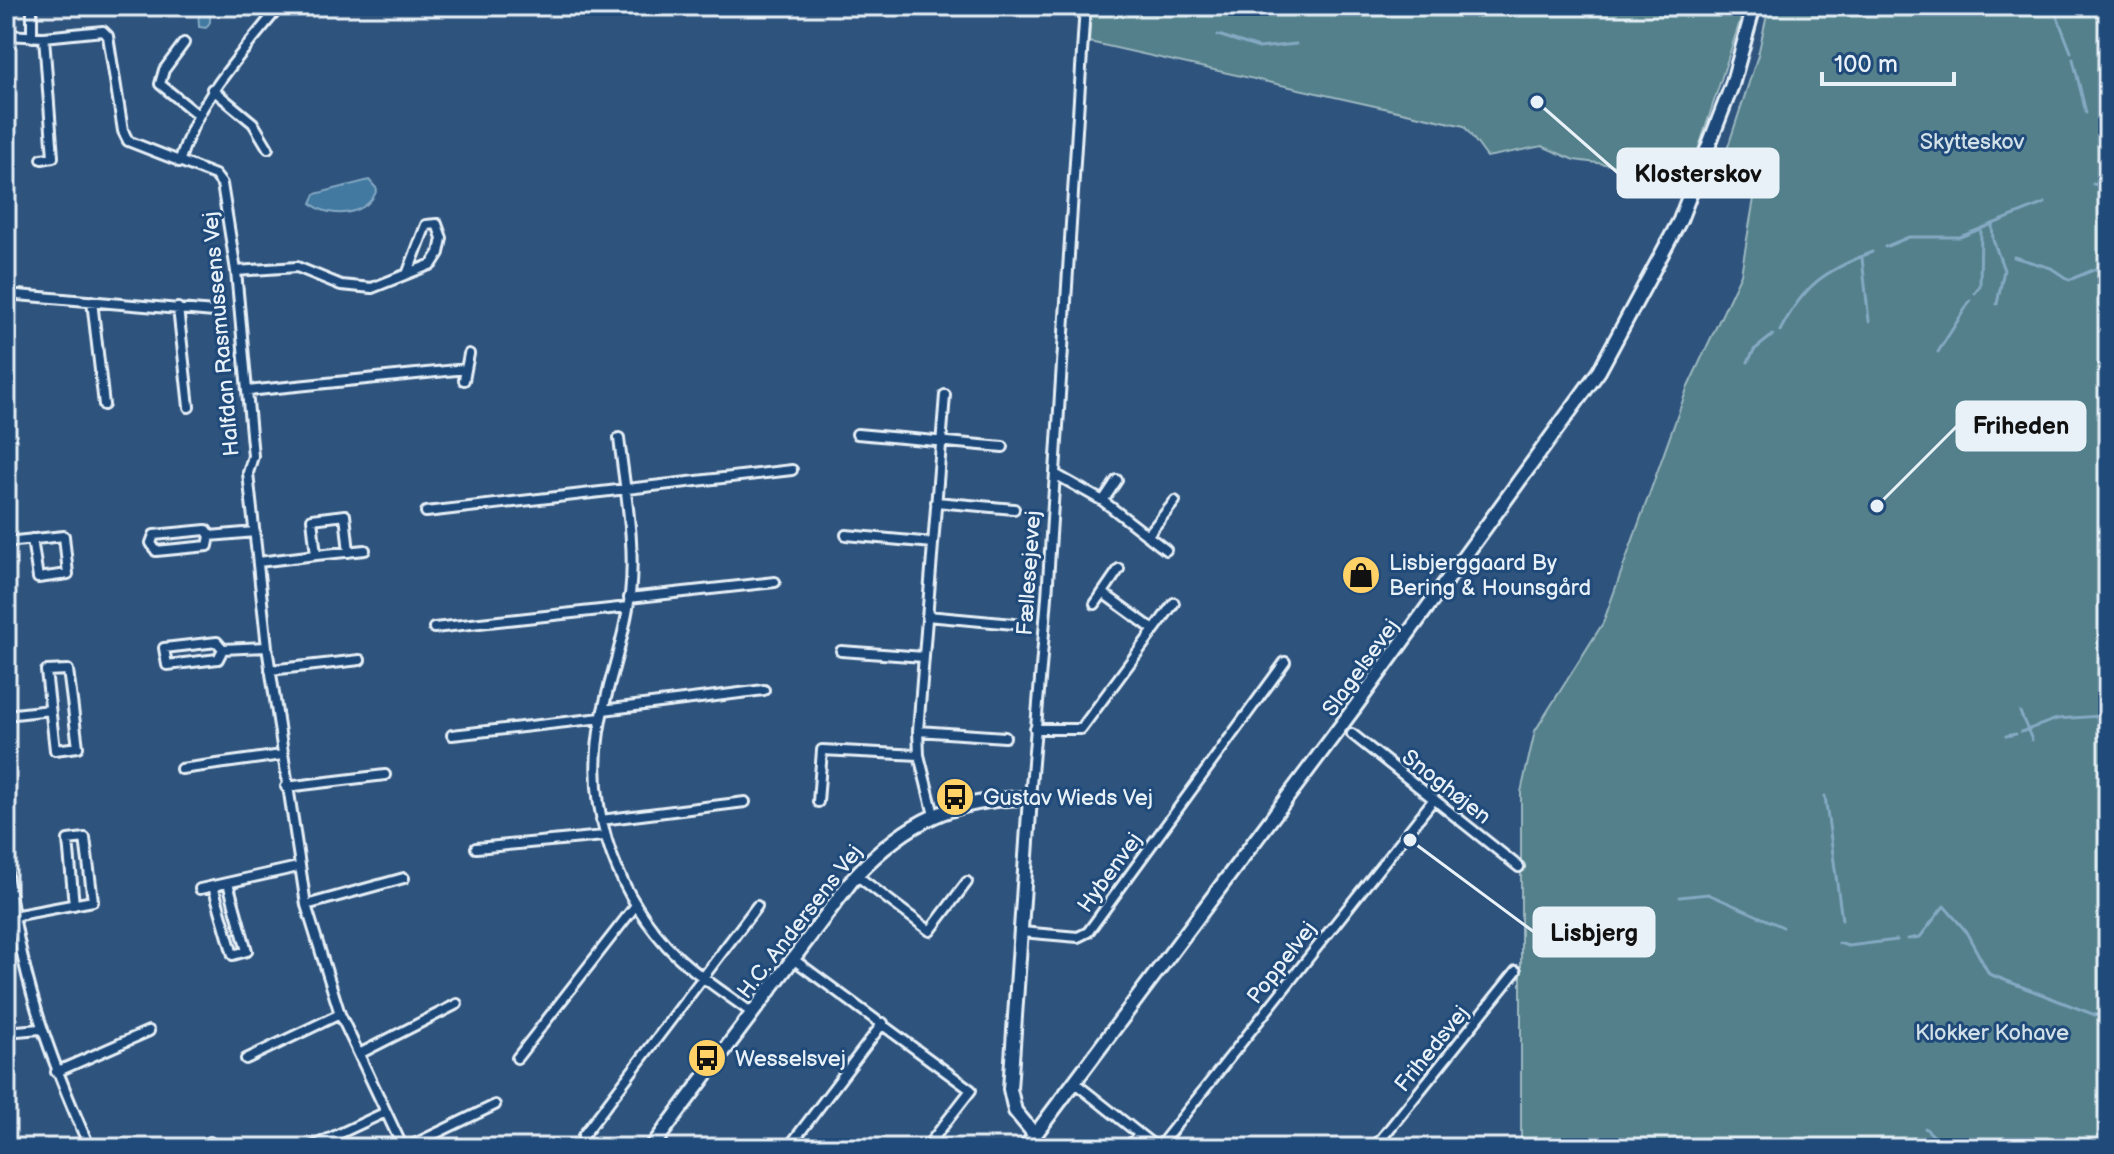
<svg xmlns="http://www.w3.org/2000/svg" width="2114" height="1154" font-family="'Balsamiq Sans',sans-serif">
<rect width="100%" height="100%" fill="#2e537d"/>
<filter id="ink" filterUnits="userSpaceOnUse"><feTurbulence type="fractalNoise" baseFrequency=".0125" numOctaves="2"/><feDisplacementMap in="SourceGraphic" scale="16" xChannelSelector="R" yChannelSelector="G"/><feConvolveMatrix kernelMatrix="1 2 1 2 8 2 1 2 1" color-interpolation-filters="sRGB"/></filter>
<g filter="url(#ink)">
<path fill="#52808a" stroke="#9db8c1" stroke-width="2" d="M1091 6H1745L1690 175 1574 160 1542 146 1487 157 1464 126 1089 42Z
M1769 6H2108V1148H1521V792L1535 731 1603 623 1687 389 1741 274 1757 181 1722 165 1758 55Z"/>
<path fill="#4379a0" stroke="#85a9c3" stroke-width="2" d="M198 6H210V22L206 28 199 27Z
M369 180 377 189C369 216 329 220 311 203L315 194Z"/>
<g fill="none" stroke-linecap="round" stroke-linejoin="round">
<path stroke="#85a9c3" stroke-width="3" d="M1106 6 1112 15
M2053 6 2071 52
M1218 35 1259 48 1296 44
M2073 59 2086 113
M2093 184 2108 186
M1992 224 1993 240 2004 270 1997 304
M1885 247 1909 237H1960L2045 203
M2014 257 2051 268 2069 280 2108 264
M1862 258 1869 321
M1975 293 1980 286 1981 230
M1780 331C1804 284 1825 271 1872 252
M1938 352 1970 301
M1748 362 1754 350 1773 335
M2020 712 2032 740
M2021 732 2057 719 2100 716
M2006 736 2016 734
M1825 796 1842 920
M1680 897 1708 894 1783 927
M1908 939 1920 937 1944 906 1965 930 1989 974 2108 1020
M1839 943 1848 946 1897 940
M1925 1128 1936 1138
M1940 1142 1945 1148
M2011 1148 2020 1142 2043 1148"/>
<g stroke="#e8f1f8" stroke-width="14">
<path id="street" d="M32 6V37
M6 35 44 37 103 31 108 36 123 131 128 141 215 175 222 184 236 271 253 456 248 473 267 647 306 905 340 1014 403 1148
M184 43 164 70 160 84 198 115
M212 89 253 123 268 148
M42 159 53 157 44 37
M179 162C200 96 238 58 280 6
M236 271 297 267 341 285 372 288 432 264 439 253 442 238 437 224 426 225 408 272
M6 294 214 312
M92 301 104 405
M178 308 189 407
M464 380 469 354
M247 391 466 369
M857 434 1003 447
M619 438C625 491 636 543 630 595 625 637 609 679 601 720 585 802 611 883 666 945 690 971 724 992 752 1013
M1055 474 1103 501 1166 550
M1103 501 1117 480
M936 502 1014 509
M426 512 792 470
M846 535 933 543
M210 536 208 546 156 551 151 543 154 535 206 530 210 536 255 532
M1147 536 1175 501
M6 542 64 536 68 574 38 578 32 539
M316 555 365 550
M258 562 316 555 312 519 345 515 349 552
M1103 593 1154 630
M629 598 775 582
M1095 604 1119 569
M927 616 1014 624
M434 628 628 607
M223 649 218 659 167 665 164 648 217 642 223 649 267 647
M841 651 924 657
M68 670 78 747 55 750 46 671Z
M270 670 360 660
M603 710 764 690
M6 715 50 710
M1035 729H1081L1174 603
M918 731 1005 737
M1352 734 1519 867
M452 735 601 718
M181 769 282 755
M286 787 385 775
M1030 798 1047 597 1085 6
M818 802 822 750 919 755
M934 815 919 755 918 731 945 395
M601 820 745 802
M476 848 604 836
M6 866C21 975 45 1048 90 1148
M856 875 930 931 967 882
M213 886 233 955 247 951 228 883
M200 889 298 867
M306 905 404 878
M13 916 93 901 85 838 68 840 74 905
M1021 932 1078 937 1088 932 1285 662
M793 959 971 1090 926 1148
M6 1032 40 1029
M359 1054 457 1004
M517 1058 636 905
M246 1059 340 1014
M56 1072 149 1031
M1075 1083 1157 1148
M583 1136 757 906
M197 1148 210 1142
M309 1148 386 1112
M406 1148 495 1105
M788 1148 883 1023
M1128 1148 1139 1134
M1158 1148 1434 799
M1374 1148 1516 971"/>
</g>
<g stroke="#e8f1f8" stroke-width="18">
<path id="secondary" d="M651 1148 856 875C908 820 954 799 1030 798L1010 1089 1015 1111 1035 1135
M1025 1148 1355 707 1599 371 1680 220 1732 85 1754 6"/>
</g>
<use href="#street" stroke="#1f4a7a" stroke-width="8"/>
<use href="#secondary" stroke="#1f4a7a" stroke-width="12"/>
</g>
</g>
<defs>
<g id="shop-disc" transform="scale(2)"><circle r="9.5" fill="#ffd166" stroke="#1f4a7a"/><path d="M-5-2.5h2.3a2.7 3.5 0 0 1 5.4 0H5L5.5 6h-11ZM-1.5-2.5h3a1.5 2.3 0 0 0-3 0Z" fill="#111"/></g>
<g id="bus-disc" transform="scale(2)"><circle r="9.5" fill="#ffd166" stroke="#1f4a7a"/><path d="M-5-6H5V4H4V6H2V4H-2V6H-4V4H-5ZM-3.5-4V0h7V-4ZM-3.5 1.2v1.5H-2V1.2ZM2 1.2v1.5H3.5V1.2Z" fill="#111"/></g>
</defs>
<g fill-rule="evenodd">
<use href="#shop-disc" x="1361" y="575"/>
<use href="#bus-disc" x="955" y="797"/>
<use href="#bus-disc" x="707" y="1058"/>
</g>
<g text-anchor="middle" stroke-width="6" stroke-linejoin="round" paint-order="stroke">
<g font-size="22" fill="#d2e0e8" stroke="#1f4a7a">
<text x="1972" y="149">Skytteskov</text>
<text x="1992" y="1040">Klokker Kohave</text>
</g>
<g font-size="22" fill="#e8f1f8" stroke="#1f4a7a">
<text transform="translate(220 334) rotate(-95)" y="8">Halfdan Rasmussens Vej</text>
<text transform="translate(1028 573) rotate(-86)" y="8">Fællesejevej</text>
<text transform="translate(1360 667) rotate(-54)" y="8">Slagelsevej</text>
<text transform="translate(1447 786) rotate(38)" y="8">Snoghøjen</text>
<text transform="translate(1109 872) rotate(-54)" y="8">Hybenvej</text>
<text transform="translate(799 921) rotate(-52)" y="8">H.C. Andersens Vej</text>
<text transform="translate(1281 962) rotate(-52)" y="8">Poppelvej</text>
<text transform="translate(1431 1048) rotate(-51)" y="8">Frihedsvej</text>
</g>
<g font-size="22" fill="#e8f1f8" stroke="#1f4a7a" text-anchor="start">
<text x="1389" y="570">Lisbjerggaard By<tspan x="1389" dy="25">Bering &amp; Hounsgård</tspan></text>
<text x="983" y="805">Gustav Wieds Vej</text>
<text x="735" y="1066">Wesselsvej</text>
</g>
</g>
<path fill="none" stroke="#e8f1f8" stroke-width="3" d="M1537 102L1618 173M1877 506L1957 426M1410 840L1534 932"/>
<g fill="#e8f1f8" stroke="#1f4a7a" stroke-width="3">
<circle cx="1537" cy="102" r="8"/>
<circle cx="1877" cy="506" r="8"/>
<circle cx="1410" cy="840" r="8"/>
</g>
<g fill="#e8f1f8" stroke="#e8f1f8" stroke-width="3">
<rect x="1618" y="149" width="160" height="48" rx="8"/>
<rect x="1957" y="402" width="128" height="48" rx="8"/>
<rect x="1534" y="908" width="120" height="48" rx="8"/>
</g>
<g font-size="24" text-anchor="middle" font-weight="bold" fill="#111">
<text x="1698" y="182">Klosterskov</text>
<text x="2021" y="434">Friheden</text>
<text x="1594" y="941">Lisbjerg</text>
</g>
<rect width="2114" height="1154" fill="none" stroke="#1f4a7a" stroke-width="32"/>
<rect x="16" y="16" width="2082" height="1122" fill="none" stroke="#e8f1f8" stroke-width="3" filter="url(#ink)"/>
<path d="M1822 72v12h132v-12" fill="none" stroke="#e8f1f8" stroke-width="4"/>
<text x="1834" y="72" font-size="24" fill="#e8f1f8" stroke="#1f4a7a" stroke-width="6" paint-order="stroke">100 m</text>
</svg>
